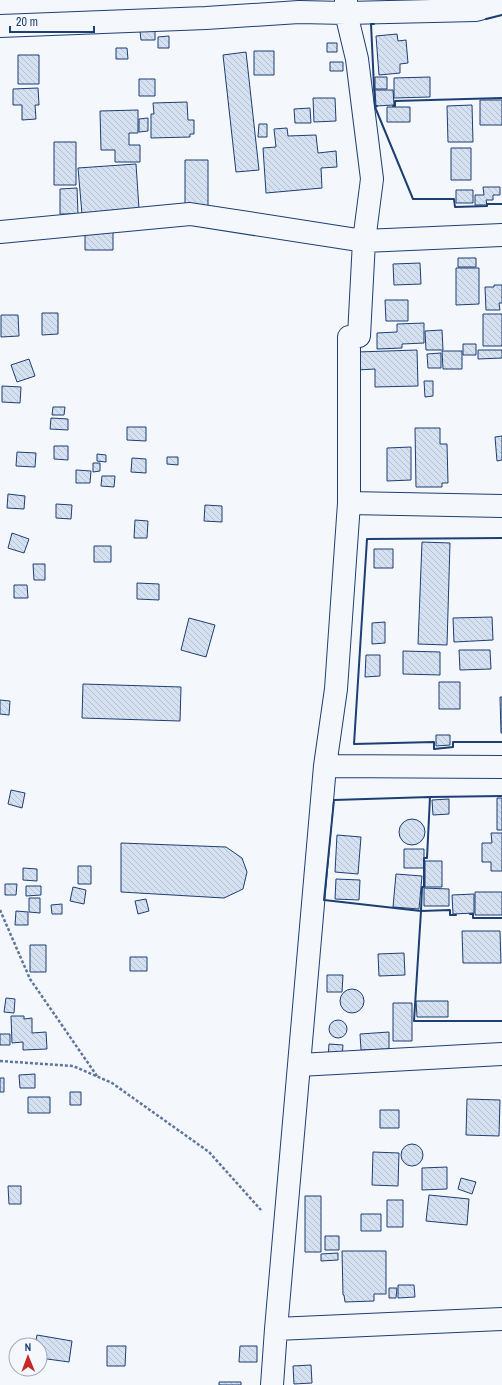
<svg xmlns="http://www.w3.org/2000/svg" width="502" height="1385" font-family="'Archivo Narrow',sans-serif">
<defs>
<pattern id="building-back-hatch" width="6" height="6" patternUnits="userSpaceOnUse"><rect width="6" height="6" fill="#d5e0f0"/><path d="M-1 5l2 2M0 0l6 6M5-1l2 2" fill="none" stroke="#b6c1d1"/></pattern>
</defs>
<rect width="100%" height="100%" fill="#f4f7fb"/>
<path fill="url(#building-back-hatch)" stroke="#1d3f73" d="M155 30V40H141L140 31Z
M397 34 398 41 406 40 408 63 400 64V73L379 75 376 36Z
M169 36V48H158V37Z
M327 43H337V52H327Z
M116 48H127L128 59H116Z
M254 51H274V75H254Z
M246 52 259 170 236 172 223 55Z
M18 55H39V84H18Z
M330 62H343V71H330Z
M375 77H387V89H375Z
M430 77V97L394 98V78Z
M139 79H155V96H139Z
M38 88 39 105H35L36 119 22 120V105H13V89Z
M375 90H393L394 105 376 106Z
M313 98H335L336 121 314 122Z
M480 100H502V125H480Z
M187 102 188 120H194V134H190V137L151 138V114H154L153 103Z
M472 105 473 142H448L447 106Z
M387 107H410V122H387Z
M310 108 311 123H295L294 109Z
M138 110V133H129V145H140V162H115V150H101L100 111Z
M148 118V131L139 132V119Z
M259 124H267V137H258Z
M287 128 288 136 316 135 318 153 336 151 337 167 321 168 322 188 266 193 263 148 276 147 274 129Z
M54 142H76V185H54Z
M451 148H471V180H451Z
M185 160H208V206H185Z
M136 164 139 209 82 214 78 168Z
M483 187H500V195H493V200H486L487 205H475V195H484Z
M77 188 78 214H60V189Z
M456 190H473V203H456Z
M113 227V250H85V228Z
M458 258H476V267H458Z
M420 263 421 284 394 285 393 264Z
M456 268H479V304L456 305Z
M494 285H502V303H499L500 310H486L485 287H494Z
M385 300H408V321H386Z
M42 313H58V334L42 335Z
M483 314H502V346H483Z
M1 315H18L19 336 1 337Z
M424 323V343L402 344V348L377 349V333L397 332V324Z
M442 330 443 350H426L425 331Z
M463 344H476V355H463Z
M417 350 418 386 375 387V369L357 370V352Z
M478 350H502V358L478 359Z
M442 351H462V369H443Z
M441 353V368H428L427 354Z
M29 359 35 376 17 382 11 365Z
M424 381H433V396L425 397Z
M2 386 21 387 20 403 2 402Z
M53 407H65L64 415H52Z
M51 418 68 419V430L50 429Z
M127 427H146V441L127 440Z
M415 428H440V444H447L448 483H442V487H416Z
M502 436V460L497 461 495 437Z
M54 446H68V460L54 459Z
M411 447V480L387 481V448Z
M17 452 36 453 35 467 16 466Z
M97 454 106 455V462L97 461Z
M167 457H178V465L167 464Z
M132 458 146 459V473L131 472Z
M93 463H100V471L93 472Z
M76 470 91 471 90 483H76Z
M102 476H115L114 487 101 486Z
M8 494 25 496 24 509 7 508Z
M56 504 72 505 71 519 56 518Z
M205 505 222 506V522L204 521Z
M135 520 148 521 147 538H134Z
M12 533 29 539 24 553 8 548Z
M422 542 450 543 447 645 418 644Z
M94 546H111V562H94Z
M374 549H393V568H374Z
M33 564H45V580H34Z
M137 583 159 584V600L137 599Z
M14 585H27L28 598H14Z
M492 617 493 640 454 642 453 618Z
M189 618 215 625 206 657 181 650Z
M385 622V643L372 644V623Z
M459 650H490L491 669 460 670Z
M403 651 440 652V675L403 674Z
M366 655H380V676L365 677Z
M439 682H460V709H439Z
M83 684 181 687 180 721 82 718Z
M500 697H502V733H501Z
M0 700 10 701 9 715 0 714Z
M436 735H450V745L436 746Z
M11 790 25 793 22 808 8 804Z
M497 798H502V830H497Z
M449 799V814L433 815 432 800Z
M399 832a13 13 0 1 1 26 0a13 13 0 1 1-26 0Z
M491 833H502V871H491V862H482V843H492Z
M337 835 361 837 358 874 335 872Z
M121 843 226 847 242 858 247 872 243 889 224 898 121 892Z
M404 849H424V868H404Z
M425 861H442V887H425Z
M78 866H91V884H78Z
M23 868 37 869V881L23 880Z
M396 874 422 876 419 909 393 907Z
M336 879 360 880 359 900 335 899Z
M5 884H17L16 895H5Z
M26 886H41V895L26 896Z
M73 887 86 890 84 904 70 901Z
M424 888 449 889V906H424Z
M475 892H502V915H475Z
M474 894V913L453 914 452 895Z
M29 898H40V913L29 912Z
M146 899 149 911 138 914 135 901Z
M62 904V914H52L51 905Z
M16 911 28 912V925H15Z
M462 931H500L501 963H463Z
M30 945H46V972H30Z
M404 953 405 975 379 976 378 954Z
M130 957H147V971H130Z
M327 975H343L342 992H327Z
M340 1001a12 12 0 1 1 24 0a12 12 0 1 1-24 0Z
M6 998 15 999 14 1013 4 1012Z
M416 1001H448V1017H417Z
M393 1003H412V1041H393Z
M11 1016H24V1019L32 1018V1033L46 1032 47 1049 23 1050V1042L12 1043Z
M329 1029a9 9 0 1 1 18 0a9 9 0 1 1-18 0Z
M389 1032V1049L361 1050 360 1034Z
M0 1034H10V1045H0Z
M329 1044 343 1045 342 1058H328Z
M35 1074V1088H20L19 1075Z
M0 1078H4V1092H0Z
M70 1092H81V1105H70Z
M28 1097H50V1113H28Z
M467 1099 500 1100 499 1136 466 1135Z
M380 1110H399V1128H380Z
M401 1155a11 11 0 1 1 22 0a11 11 0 1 1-22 0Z
M373 1152 399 1153 398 1186 372 1185Z
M447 1167V1189L422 1190V1168Z
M461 1178 476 1182 472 1194 458 1189Z
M8 1186H21V1204H9Z
M429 1195 469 1199 467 1225 426 1221Z
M305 1196H321V1252H305Z
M387 1200H403V1227H387Z
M361 1214H381V1231H361Z
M325 1236H339V1250H325Z
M342 1251H386V1294H374V1301L345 1302 344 1295H343Z
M338 1253V1260L321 1261V1254Z
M398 1285H414L415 1297 398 1298Z
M389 1288H397L396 1298H389Z
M37 1335 72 1341 69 1362 40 1358V1345H35Z
M107 1346H126L125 1366H107Z
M240 1346H257V1362H239Z
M311 1365 312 1383 294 1384 293 1366Z
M219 1382H241V1385H219Z"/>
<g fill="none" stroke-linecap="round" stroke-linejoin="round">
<g stroke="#1d3f73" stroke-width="24">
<path id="minor" d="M0 26 206 18 299 12 346 13 476 10 502 3
M0 232 190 214 364 241 502 235
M349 503 502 506
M325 766 502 767
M299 1065 502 1054
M276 1329 502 1319
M272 1385 276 1329 325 766 336 689 349 503V337L359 336 364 241 372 179 357 59 346 13V0"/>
</g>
<path stroke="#5e769c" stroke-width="2.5" stroke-dasharray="3 2" stroke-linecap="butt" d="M0 910 30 979 97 1076
M0 1061 73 1066 112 1083 209 1152 261 1210"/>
<use href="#minor" stroke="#f4f7fb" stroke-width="22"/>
<path stroke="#1d3f73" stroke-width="2" d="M486 19 502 15
M374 24H371L375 107 377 106
M376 106 375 107 413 199H454L455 207 487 206V204H502
M393 106H395V101L502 98
M502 538 367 539 354 744 434 742V749L453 747V742H502
M430 797 427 858H424V887H422L421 911 324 900 334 800Z
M430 797 502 796
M470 914H473V918H502
M456 915H450V910L421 911 414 1021H502"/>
</g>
<g transform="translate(28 1357) rotate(359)"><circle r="19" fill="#f4f7fb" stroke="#9eadc5"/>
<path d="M0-3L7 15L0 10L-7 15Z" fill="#c62828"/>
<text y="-6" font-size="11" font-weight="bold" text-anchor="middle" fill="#1d3f73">N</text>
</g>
<path d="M10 26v6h84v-6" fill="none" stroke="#1d3f73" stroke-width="2"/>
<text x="16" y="26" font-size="12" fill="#1d3f73" stroke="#f4f7fb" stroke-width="3" paint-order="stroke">20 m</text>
</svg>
